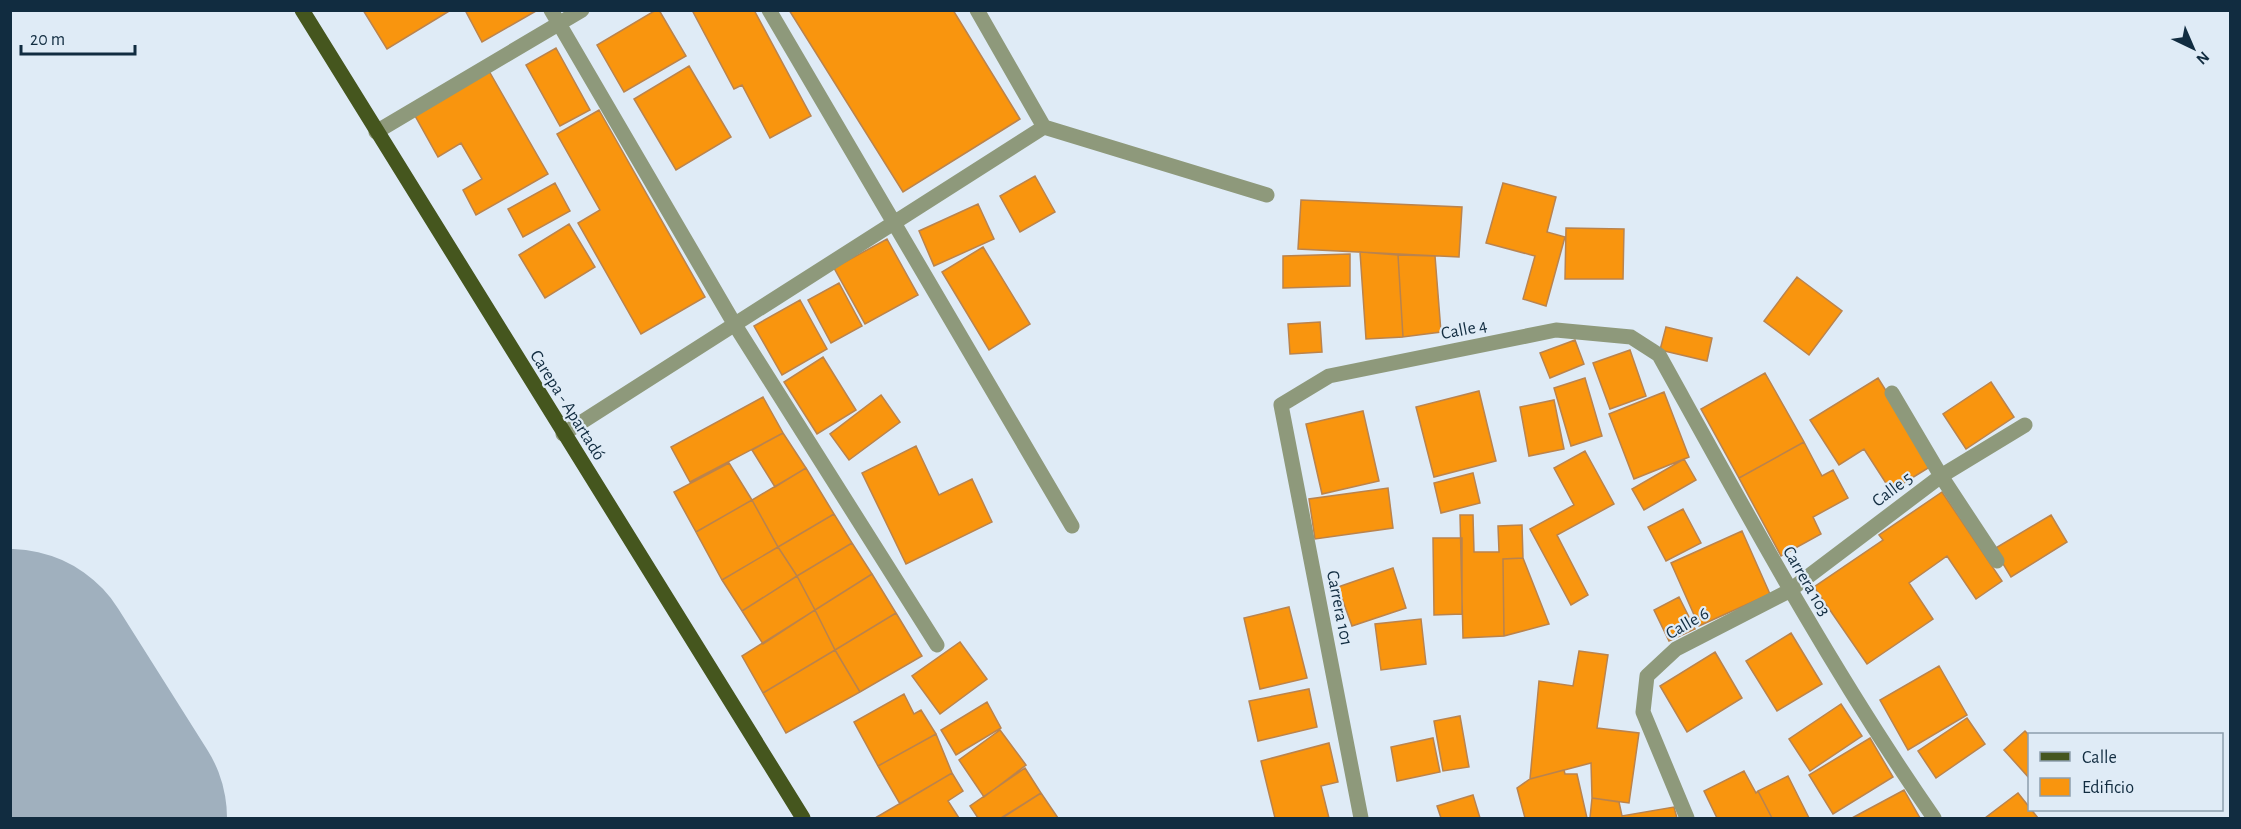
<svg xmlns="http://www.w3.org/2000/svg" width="2241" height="829" font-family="'Alegreya Sans',sans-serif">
<rect width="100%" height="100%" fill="#dfebf6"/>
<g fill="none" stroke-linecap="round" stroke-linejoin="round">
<path stroke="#a0b0be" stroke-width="256" d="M10 677 99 818"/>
</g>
<path fill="#f9950e" stroke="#ba834d" stroke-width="1.5" d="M363 10H451L387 49Z
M465 10H536V11L482 42Z
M656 10H659L686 56 624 92 597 45Z
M692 10H754L811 116 770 138 742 85 734 89Z
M789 10H953L1020 119 903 192Z
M556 48 590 110 560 126 526 65Z
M689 66 731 137 676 170 634 99Z
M489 71 548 174 476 215 463 190 482 179 461 143 438 157 414 114Z
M599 110 705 297 641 334 578 223 600 210 557 134Z
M1035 176 1055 212 1020 232 1000 196Z
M555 183 570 211 523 237 508 209Z
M1503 183 1556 197 1547 232 1565 237 1546 306 1523 299 1535 256 1486 243Z
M1301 200 1462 207 1459 257 1298 249Z
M978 204 994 239 934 266 919 231Z
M569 224 595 267 545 298 519 255Z
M1566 228 1624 229 1623 279H1565Z
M887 239 918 295 865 324 834 268Z
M983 247 1030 324 989 350 942 272Z
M1360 252 1398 255 1403 337 1366 339Z
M1350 254V286L1283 288V256Z
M1398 255 1435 256 1441 332 1403 337Z
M1797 277 1842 311 1809 355 1764 321Z
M839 283 862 326 831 343 808 300Z
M800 300 827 349 782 375 754 326Z
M1320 322 1322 352 1290 354 1288 324Z
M1666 327 1712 338 1707 361 1660 350Z
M1575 340 1584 364 1550 378 1540 353Z
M1630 350 1646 396 1610 409 1593 363Z
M823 357 856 410 817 434 784 382Z
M1765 373 1804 442 1739 478 1701 409Z
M1585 378 1602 436 1571 446 1554 388Z
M1878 378 1933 465 1891 491 1864 449 1839 465 1810 420Z
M1991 382 2014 417 1966 449 1943 414Z
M1479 391 1496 461 1434 477 1416 407Z
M1664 392 1689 457 1634 479 1609 414Z
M881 395 900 422 849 460 830 434Z
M763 397 783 433 690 482 671 447Z
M1554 400 1564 449 1529 456 1520 407Z
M1363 411 1379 481 1322 494 1306 424Z
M783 433 806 468 775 487 752 450Z
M1804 442 1822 476 1833 470 1848 498 1813 517 1821 534 1781 556 1739 478Z
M916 446 939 495 972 479 992 522 906 564 862 473Z
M1585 451 1614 504 1557 535 1588 595 1571 605 1530 529 1574 505 1554 468Z
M1684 459 1696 480 1644 510 1632 489Z
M729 463 752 500 696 532 674 492Z
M806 468 834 514 778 547 752 500Z
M1473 473 1480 503 1441 513 1434 483Z
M1388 488 1393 528 1315 539 1309 499Z
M1942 492 2002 581 1976 599 1947 556 1909 583 1933 619 1867 664 1814 587 1883 540 1879 535Z
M752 500 778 547 722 580 696 532Z
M1683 509 1701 543 1666 561 1648 527Z
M834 514 852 543 797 576 778 547Z
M1460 515H1473L1474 552H1499L1498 526 1522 525 1523 558 1503 559 1504 636 1463 638Z
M2051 515 2067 542 2011 577 1994 549Z
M1742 531 1770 594 1699 626 1671 563Z
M1433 538H1462V614L1434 615Z
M852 543 872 574 815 610 797 576Z
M778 547 797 576 742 611 722 580Z
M1523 558 1549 624 1504 636 1503 559Z
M1393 568 1406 608 1352 626 1338 587Z
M872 574 896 613 835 650 815 610Z
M797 576 815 610 763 644 742 611Z
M1679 597 1695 629 1669 641 1654 610Z
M1289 607 1307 678 1260 689 1244 618Z
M815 610 835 650 763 693 742 656Z
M896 613 922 656 860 692 835 650Z
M1421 619 1426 664 1381 670 1375 624Z
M1791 633 1822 684 1777 711 1746 661Z
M960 642 987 679 940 714 912 676Z
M835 650 860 692 786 733 763 693Z
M1579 651 1608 655 1597 728 1639 733 1629 803 1592 798 1591 763 1530 779 1539 681 1573 686Z
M1715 652 1742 698 1687 732 1660 686Z
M1939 666 1967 715 1908 750 1880 700Z
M1309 689 1317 727 1258 741 1249 701Z
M904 694 914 714 921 710 936 734 878 766 854 722Z
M987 702 1001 728 956 755 941 730Z
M1841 704 1862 736 1810 771 1789 739Z
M1460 716 1469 767 1443 771 1434 721Z
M1967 718 1985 744 1936 778 1918 751Z
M1000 730 1026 765 984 797 959 760Z
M2025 731 2030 736V779L2004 750Z
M936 734 952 773 900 804 878 766Z
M1433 738 1440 772 1397 781 1391 747Z
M1870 738 1893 777 1833 814 1809 775Z
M1329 743 1338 782 1321 786 1329 818H1275L1261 761Z
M1025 768 1041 793 1001 818H978L970 806Z
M1564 770 1565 774H1577L1587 818H1525L1517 788 1530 779Z
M1744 771 1756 793 1758 791 1772 818H1717L1704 791Z
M952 773 963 791 948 801 959 818H875Z
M1788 776 1809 818H1772L1758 791Z
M1904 790 1920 818H1852Z
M1041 793 1058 818H1002Z
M2018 793 2038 818H1985Z
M1473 795 1480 818H1441L1437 806Z
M1592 798 1619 802 1622 816 1674 807 1677 818H1590Z"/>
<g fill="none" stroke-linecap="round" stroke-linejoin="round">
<path stroke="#8e997b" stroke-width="15" d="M551 10 735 325 937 645
M769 10 1072 526
M977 10 1044 127 1267 195
M376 132 582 10
M1892 393 1941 476 1997 561
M563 434 1044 127
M1361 818 1281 405 1329 376 1556 330 1631 337 1659 355C1746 512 1831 670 1934 818
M1687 818 1643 712 1647 676 1676 649 1789 591 1941 476 2025 425"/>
<path stroke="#45561e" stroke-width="15" d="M302 10 803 818"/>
</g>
<g text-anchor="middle" stroke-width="4.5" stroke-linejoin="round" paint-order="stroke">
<g font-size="18" fill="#112c40" stroke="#dfebf6">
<text transform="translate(1464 329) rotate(-11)" y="6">Calle 4</text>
<text transform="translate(568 405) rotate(58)" y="6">Carepa - Apartadó</text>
<text transform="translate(1892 489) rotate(-37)" y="6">Calle 5</text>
<text transform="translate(1807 581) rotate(60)" y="6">Carrera 103</text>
<text transform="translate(1340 608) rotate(79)" y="6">Carrera 101</text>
<text transform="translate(1687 623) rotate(-30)" y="6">Calle 6</text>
</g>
</g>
<rect width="2241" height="829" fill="none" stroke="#112c40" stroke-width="24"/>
<rect x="2028" y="733" width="195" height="78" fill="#dfebf6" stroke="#8d9fad" stroke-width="1.5"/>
<rect x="2040" y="752" width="30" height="9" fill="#45561e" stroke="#8d9fad" stroke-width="1.5"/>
<text x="2082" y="763" font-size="18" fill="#112c40">Calle</text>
<rect x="2040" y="778" width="30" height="18" fill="#f9950e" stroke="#8d9fad" stroke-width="1.5"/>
<text x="2082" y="793" font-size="18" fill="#112c40">Edificio</text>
<g transform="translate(2193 48) rotate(136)" stroke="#dfebf6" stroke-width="4.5" paint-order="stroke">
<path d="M0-4.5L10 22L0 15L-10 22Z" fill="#112c40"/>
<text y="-9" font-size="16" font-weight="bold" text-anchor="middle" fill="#112c40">N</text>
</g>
<path d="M21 45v9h114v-9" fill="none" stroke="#112c40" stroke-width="3"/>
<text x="30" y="45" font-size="18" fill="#112c40" stroke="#dfebf6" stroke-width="4.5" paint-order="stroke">20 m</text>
</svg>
